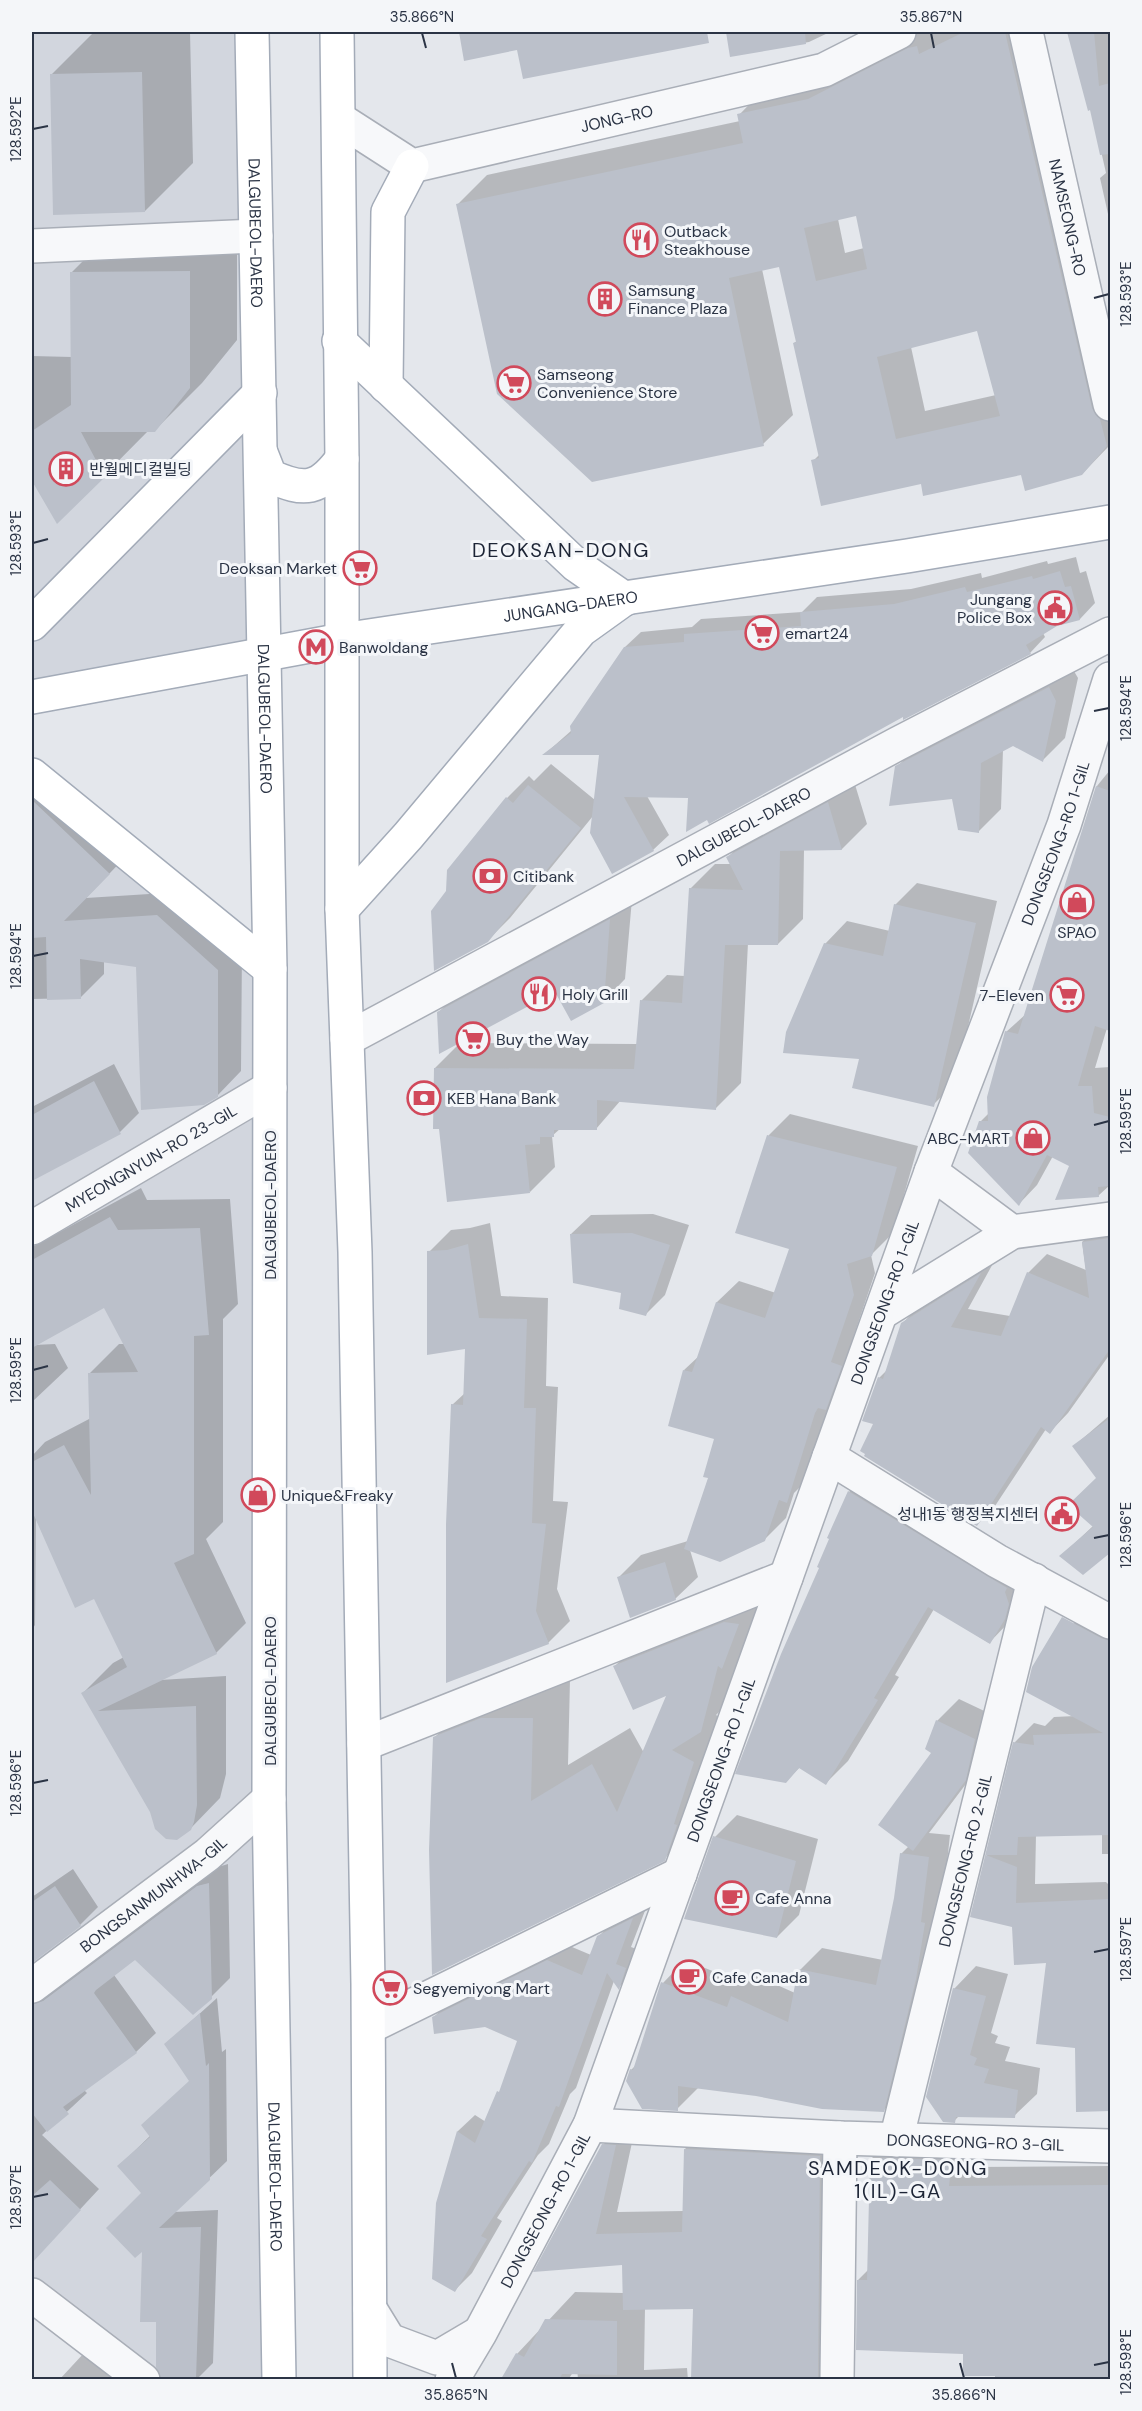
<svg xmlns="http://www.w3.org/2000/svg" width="1142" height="2411" font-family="'DM Sans','Noto Sans KR',sans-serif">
<rect width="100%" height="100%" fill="#e4e7ec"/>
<path fill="#d2d6de" d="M32 32H253L263 655 32 696Z
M32 770 270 969 279 2379H142L32 2295Z"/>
<path fill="#0003" fill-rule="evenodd" d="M94 32H190L193 163 145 211 51 75Z
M460 32H691L674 48H518L466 59Z
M727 32H830L809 42 732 56Z
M915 32H1041L1110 335V445L1082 474 1022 473 813 461 820 454 794 343 797 341 780 265 762 269 793 415 763 444 458 204 487 175 740 121 739 115 768 85ZM857 215 864 248 845 253 838 219ZM978 329 996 395 925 411 911 347Z
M1069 32H1110V223L1100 178 1106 173 1082 67 1078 68Z
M119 225H237V340L202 383 155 430H149L58 522 32 480V356L72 357V272Z
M1076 557 1080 573 1086 571 1095 603 1080 619 1057 625 1043 633 1045 637 1030 653 905 714 690 796H647L669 835 653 850 593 816 510 918 487 941 507 798 529 776 534 781 551 764 595 800 600 754 546 753 572 730 625 647 641 632 692 627 701 619 802 612 817 597 911 589 981 573 982 578 1047 561 1048 564Z
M1071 666 1078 678 1065 738 1043 760 1013 744 1003 750 1001 809 979 831 954 797 897 767 919 744Z
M32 769 133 849 86 898 181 892 242 946 241 1071 217 1096 137 965 104 961V974L80 998 32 999Z
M1110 770V1029L1107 1028 1095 1068 1110 1067V1185L1098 1196 1071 1165 1053 1156 1037 1185 1019 1204 980 1122 989 1113 1006 1032 1026 1014 1097 786Z
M853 778 867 824 842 849 804 850 803 919 778 944 748 943 741 1083 715 1109 621 1100 596 1129 561 1128 552 1136 555 1167 530 1192 435 1068 460 1043 638 1044 642 1000 667 975 685 976 690 889 715 864H731L728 857 753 832Z
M917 883 997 901 955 1083 933 1105 860 1058 825 944 847 921 890 931 895 905Z
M632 899 625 979 603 1002 556 990 438 1013 460 990Z
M114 1064 139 1113 120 1132 32 1179V1107Z
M790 1114 918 1146 893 1233 871 1255 875 1273 852 1341 862 1344 808 1479 794 1493 786 1518 764 1540 690 1550 698 1577 675 1599 619 1577 641 1555 688 1541 709 1477 716 1438 684 1370 699 1356 717 1302 739 1281 776 1293 791 1248 736 1232 769 1135Z
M141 1188 147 1200 230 1199 238 1304 223 1319V1522L206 1539 246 1623 216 1653 160 1680 226 1676V1774L220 1798 190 1829 152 1812 83 1693 113 1663 124 1657 95 1597 36 1517 35 1625 32 1630V1456L45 1442 91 1418 89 1374 119 1344H124L104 1306 34 1345 55 1344 68 1368 32 1402V1247Z
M653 1214 689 1225 665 1295 645 1315 571 1234 591 1215Z
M1110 1222V1354L1068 1413 1050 1432 1046 1429 995 1506 977 1525 875 1423 879 1378 888 1369 902 1324 921 1304 996 1258 968 1309 1010 1316 1028 1273 1047 1254 1086 1270 1082 1242 1101 1224Z
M490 1223 501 1296 548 1298 546 1386 558 1387 553 1501 568 1502 557 1589 570 1621 548 1643 452 1405 465 1393 466 1347 429 1252 451 1230 470 1228Z
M1110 1415V1551L1083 1573 1061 1556 1093 1526 1098 1477 1074 1446Z
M871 1470 1028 1565 1011 1620 989 1643 934 1609 895 1675 899 1677 848 1761 826 1783 800 1767 786 1781 821 1567 831 1538 829 1537 849 1492Z
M763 1584 739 1692 716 1715 731 1724 702 1821 664 1859 433 1973 434 1738 473 1699 520 1681 570 1680 568 1765 630 1728 644 1753 669 1693 615 1666 653 1628Z
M1098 1608 1110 1615V1854H1102V1833L1036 1835 1035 1884 1106 1882 1110 1886V1964L1097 1978 1110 1979V2111L1078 2110 1076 2046 1048 1962 1013 1926 972 1916 1015 1742 1034 1723 1045 1726 1054 1717 1075 1716 1062 1631Z
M959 1699 997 1717 987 1756 929 1833 950 1835 943 1900 905 2089 883 2111 699 2087 677 2109 631 2070 636 2065 663 1983 685 1960 745 1984 755 1975 795 1993 800 1970 822 1948 883 1960 896 1898 901 1854 909 1846 933 1752 937 1721Z
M737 1815 818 1839 799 1915 777 1937 715 1837Z
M228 1864 230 1978 211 1997 135 1958 114 1975 156 2033 136 2052 84 2090 87 2093 42 2135 99 2189 32 2261V2005L53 1985 218 1867Z
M73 1869 98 1907 80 1925 32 1961V1897Z
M648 1903 631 1947 642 1951 635 1971 619 1987 614 1981 576 2088 570 2094 549 2144 538 2155 497 2218 502 2221 472 2273 455 2290 437 2203 458 2131 475 2115 486 2122 502 2088 519 2040 485 2026 434 2017 451 2000 565 1944 591 1955 598 1937 616 1919Z
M976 1966 1008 1974 991 2033 998 2036 995 2043 1010 2047 1005 2061 1040 2068 1037 2094 1014 2116 960 2115 954 2121V1989Z
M217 1998 222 2052 226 2049 227 2161 174 2212 218 2210 213 2363 196 2380 162 2377 143 2193 119 2166 151 2135 190 2080 166 2044Z
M625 2123 636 2124 617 2212 684 2211 685 2149 707 2127 841 2134 845 2380H692L695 2307 645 2308 644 2370 687 2368 688 2380H578L577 2366 568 2380 502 2379 517 2354 575 2292 624 2293V2264L536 2270 603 2145Z
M891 2139 970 2141 968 2167 1110 2166V2380H997L963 2229 939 2332 858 2280 868 2270 872 2158Z
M97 2339 152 2380H59Z"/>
<path fill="#bbc0ca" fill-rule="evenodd" d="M459 32H707L709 43 523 79 517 50 464 61Z
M726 32H805L806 44 730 57Z
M964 32H1005L1092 408 1100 419 1107 446 1082 475 1025 491 1021 475 923 496 921 484 821 506 811 460 819 458 793 343 796 342 779 267 729 278 764 446 592 482 497 394 456 204 743 143 737 114 808 99 908 48 917 46 919 54ZM856 216 867 269 816 281 804 228ZM977 331 1000 416 896 439 877 357Z
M1067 32H1094L1099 86 1110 83V154L1100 155 1090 110 1088 111Z
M142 72 145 212 53 215 50 74Z
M190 271V388L155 432H81L105 477 57 524 32 481V431L71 405 70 272Z
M1060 571 1065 587 1071 586 1080 620 1057 626 1026 645 1031 654 903 720V717L709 824 707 820 686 832 688 798 624 797 654 851 612 874 590 833 599 755H542L571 733 570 726 624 647 684 642V634L801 626 800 612 894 604 965 587 967 592 1032 576 1033 579Z
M1049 687 1056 701 1043 762 1013 746 981 763 979 833 958 830 952 799 889 806 895 766Z
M528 785 581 828 488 942 434 971 431 911 446 891 447 870 506 797 513 803Z
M1096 786 1110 791V1031L1095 1026 1078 1086H1092L1094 1113 1110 1117V1186L1098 1187 1099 1197 1055 1200 1069 1166 1047 1155 1019 1206 968 1153 979 1121H988L987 1097 1004 1035 1005 1031 1018 1034Z
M32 800 110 874 64 921 157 915 218 970V1097L204 1105 141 1110 136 967 80 959 81 999 47 1000 46 937 32 938Z
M828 802 842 850 780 851 778 945H725L716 1110 597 1100V1130H554V1137H540V1144L525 1145 530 1193 447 1202 439 1129H433L434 1068 634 1069 640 1000 682 1003 689 888 743 890 726 857Z
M894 904 976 923 934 1107 852 1088 859 1059 783 1053 786 1032 824 943 883 956Z
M610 919 604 1003 571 1021 555 992 439 1054 437 1012Z
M94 1081 121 1134 32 1181V1115Z
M767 1135 897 1167 872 1256 847 1264 854 1295 831 1362 842 1366 826 1410 818 1408 815 1413 787 1503 779 1500 765 1541 720 1562 684 1549 708 1478 703 1477 714 1439 668 1426 683 1370 692 1372 716 1302 765 1318 789 1249 735 1233Z
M110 1217 118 1230 200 1228 209 1335 194 1336V1554L174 1563 217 1654 98 1711 196 1706 197 1805 194 1822 191 1830 177 1840 166 1839 155 1829 150 1812 81 1693 127 1667 94 1599 75 1608 32 1511V1462L64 1445 91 1495 88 1373 138 1372 104 1308 32 1348V1260Z
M632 1233 670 1245 646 1316 619 1309 621 1293 573 1283 570 1234Z
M1110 1238V1349L1050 1434 1041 1427 977 1526 864 1456 865 1454 860 1451 873 1424 862 1421 878 1377 883 1379 901 1323 981 1273 951 1327 1001 1336 1027 1272 1089 1298 1082 1242Z
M468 1244 479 1318 527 1319 524 1408H536L532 1523 546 1524 536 1611 549 1644 446 1683V1524L451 1404 463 1405 465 1349 427 1355V1251L447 1250Z
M1110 1418V1553L1083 1575 1059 1556 1093 1527 1068 1505 1096 1478 1072 1446Z
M848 1491 1007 1588 1005 1592 1009 1604 1005 1619 990 1644 928 1607 874 1698 878 1700 826 1785 799 1768 786 1783 735 1774 781 1654 819 1568 817 1567 829 1539 827 1538Z
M665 1562 676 1600 630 1618 617 1577Z
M1062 1617 1101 1638 1110 1641V1835L1018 1837 1017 1855H986L1017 1867 1016 1903 1110 1899V2111L1076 2112 1075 2048 1036 2044 1046 1963 1014 1965 1012 1927 970 1917 1013 1742 1034 1745 1033 1735 1103 1733 1026 1692 1032 1667Z
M724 1622 739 1624 722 1669 718 1666 701 1732 672 1750 694 1762 674 1824 677 1825 665 1861 432 1975 429 1850 433 1737 481 1718H533L531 1801 592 1764 617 1812 666 1696 633 1710 613 1666Z
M936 1720 975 1739 966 1780 913 1851 878 1825 931 1753 925 1749Z
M713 1836 796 1861 777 1938 684 1919Z
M900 1853 929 1857 921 1922 925 1923 916 1979 884 2112 822 2109 756 2096 678 2086V2111L642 2109 626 2081 630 2069 633 2070 661 1982 727 2007 731 1996 788 2022 798 1969 876 1985 894 1898Z
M209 1883 212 1999 193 2015 135 1960 96 1990 94 1993 137 2053 63 2107 69 2114 47 2132 32 2113V2004L43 2001 197 1886Z
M55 1886 81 1926 32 1963V1902Z
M633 1918 616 1964 626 1968 619 1990 607 1973 559 2107 556 2106 532 2163 529 2161 481 2236 487 2239 455 2292 432 2279 436 2203 457 2131 475 2143 497 2091 499 2092 517 2041 485 2027 434 2034 432 2017 547 1960 582 1975 597 1936Z
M953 1988 986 1996 970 2055 977 2058 974 2065 989 2069 984 2083 1018 2090 1015 2118 956 2117 955 2123 943 2122 926 2097Z
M200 2013 206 2066 209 2063 210 2180 159 2228 201 2227 196 2379H161L156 2367V2322H140L142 2252 135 2258 106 2228 141 2193 117 2166 150 2137 141 2125 189 2081 164 2044Z
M602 2144 616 2145 596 2234 682 2232 684 2149 820 2156 818 2379H691L693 2309 623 2310 622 2265 533 2272Z
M870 2158 952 2160 949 2186 1110 2185V2379H995V2376H963V2354L856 2350 857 2280H867Z
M50 2180 81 2210 32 2263V2196Z
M545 2319 617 2321V2375L562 2374 560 2378 562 2379H501L516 2353 524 2357Z"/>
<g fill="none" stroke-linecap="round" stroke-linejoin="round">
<g stroke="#a9aeb7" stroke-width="36">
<g id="minor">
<path id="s1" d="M1026 32 1110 404"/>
<path id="s2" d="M339 119 412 166 824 70 899 32"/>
<path d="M32 246 256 236"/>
<path id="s3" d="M347 1039 897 744 1110 634"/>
<path d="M931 1172 1012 1232"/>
<path id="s4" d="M32 1228 270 1088"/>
<path d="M881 1313 1012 1232 1110 1219"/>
<path d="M829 1457 997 1561 1110 1622"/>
<path d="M364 1744 786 1577"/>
<path id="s5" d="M32 1986 207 1855 269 1799"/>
<path d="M369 2027 680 1874"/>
<path id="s6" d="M590 2125 840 2138 1110 2146"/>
<path id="s7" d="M896 2140 1034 1580"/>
<path d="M32 2295 143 2380"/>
<path d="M370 2309 389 2340 437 2358 476 2335"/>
<path id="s8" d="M452 2380 480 2333 590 2125 931 1172 1064 825 1110 679"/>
<path d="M837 2380 840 2138"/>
</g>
</g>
<g stroke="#a3abb8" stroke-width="36">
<g id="major">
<path id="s9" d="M252 32 270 969 269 1799 279 2380"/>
<path d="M337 32 342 459V909L355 1252 368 1984 370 2380"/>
<path d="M339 341 576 565 625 599"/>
<path d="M386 386 388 212 412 166"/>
<path d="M261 453 270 476C305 492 319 490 342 459"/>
<path d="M32 624 260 393"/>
<path id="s10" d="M32 697 342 640 907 556 1110 522"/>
<path d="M32 775 270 969"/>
<path d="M342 909 408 836 581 630 620 602"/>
</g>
</g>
<use href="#minor" stroke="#f7f8fa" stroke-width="33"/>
<use href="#major" stroke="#fff" stroke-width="33"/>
</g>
<path fill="none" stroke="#2b3445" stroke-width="2" d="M422 33 426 48M931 33 934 48M33 129 48 126M1094 298 1109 294M33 543 48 539M1094 711 1109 708M33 956 48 953M1094 1125 1109 1121M33 1370 48 1366M1094 1538 1109 1535M33 1783 48 1780M1094 1952 1109 1949M33 2197 48 2194M452 2363 456 2378M960 2363 964 2378M1094 2365 1109 2362"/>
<defs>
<g id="restaurant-ring" transform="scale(1.725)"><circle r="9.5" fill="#f4f6f9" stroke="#d1495b" stroke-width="1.5"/><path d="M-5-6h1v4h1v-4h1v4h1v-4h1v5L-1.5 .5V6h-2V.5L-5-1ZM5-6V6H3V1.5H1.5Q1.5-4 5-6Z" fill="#d1495b"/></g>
<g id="building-ring" transform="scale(1.725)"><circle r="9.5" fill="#f4f6f9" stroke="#d1495b" stroke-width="1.5"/><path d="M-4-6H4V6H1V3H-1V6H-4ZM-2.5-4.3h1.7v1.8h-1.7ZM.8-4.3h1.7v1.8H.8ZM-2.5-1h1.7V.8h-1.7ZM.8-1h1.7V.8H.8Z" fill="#d1495b"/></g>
<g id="supermarket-ring" transform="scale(1.725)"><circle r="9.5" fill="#f4f6f9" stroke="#d1495b" stroke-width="1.5"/><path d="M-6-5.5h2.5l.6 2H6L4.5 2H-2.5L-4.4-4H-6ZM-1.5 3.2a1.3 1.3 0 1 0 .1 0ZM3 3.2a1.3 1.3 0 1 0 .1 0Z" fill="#d1495b"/></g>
<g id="civic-ring" transform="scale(1.725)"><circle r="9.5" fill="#f4f6f9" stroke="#d1495b" stroke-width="1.5"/><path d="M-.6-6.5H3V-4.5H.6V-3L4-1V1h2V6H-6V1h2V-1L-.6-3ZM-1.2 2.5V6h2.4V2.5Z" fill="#d1495b"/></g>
<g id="metro-ring" transform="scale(1.725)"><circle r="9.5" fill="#f4f6f9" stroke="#d1495b" stroke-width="1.5"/><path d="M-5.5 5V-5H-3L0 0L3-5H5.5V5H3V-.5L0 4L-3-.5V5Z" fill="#d1495b"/></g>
<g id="bank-ring" transform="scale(1.725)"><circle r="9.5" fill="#f4f6f9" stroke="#d1495b" stroke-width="1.5"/><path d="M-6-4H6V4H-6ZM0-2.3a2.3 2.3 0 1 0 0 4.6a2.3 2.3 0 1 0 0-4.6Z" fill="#d1495b"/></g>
<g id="shop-ring" transform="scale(1.725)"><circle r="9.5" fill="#f4f6f9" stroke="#d1495b" stroke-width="1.5"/><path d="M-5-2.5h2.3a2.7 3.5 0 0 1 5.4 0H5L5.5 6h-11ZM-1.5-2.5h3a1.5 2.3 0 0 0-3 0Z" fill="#d1495b"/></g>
<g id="cafe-ring" transform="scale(1.725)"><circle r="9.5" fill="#f4f6f9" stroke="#d1495b" stroke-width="1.5"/><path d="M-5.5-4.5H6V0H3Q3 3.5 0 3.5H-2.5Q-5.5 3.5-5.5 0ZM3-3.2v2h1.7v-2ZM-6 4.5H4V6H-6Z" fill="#d1495b"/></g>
</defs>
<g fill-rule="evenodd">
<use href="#restaurant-ring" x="641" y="240"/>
<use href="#building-ring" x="605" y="299"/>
<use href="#supermarket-ring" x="514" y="383"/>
<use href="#building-ring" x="66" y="469"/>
<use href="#supermarket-ring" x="360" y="568"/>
<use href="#civic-ring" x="1055" y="608"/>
<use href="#supermarket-ring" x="762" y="633"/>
<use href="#metro-ring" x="316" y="647"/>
<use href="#bank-ring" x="490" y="876"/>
<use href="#shop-ring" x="1077" y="902"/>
<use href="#restaurant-ring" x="539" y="994"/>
<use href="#supermarket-ring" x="1067" y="995"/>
<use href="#supermarket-ring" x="473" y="1039"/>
<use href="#bank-ring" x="424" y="1098"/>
<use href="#shop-ring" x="1033" y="1138"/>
<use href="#shop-ring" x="258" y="1495"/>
<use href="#civic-ring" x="1062" y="1514"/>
<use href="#cafe-ring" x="732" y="1898"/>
<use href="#cafe-ring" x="689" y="1977"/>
<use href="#supermarket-ring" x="390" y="1988"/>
</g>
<g text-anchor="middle" stroke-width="6" stroke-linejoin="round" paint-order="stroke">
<g font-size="16" fill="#2b3445" stroke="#f4f6f9">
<text dy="6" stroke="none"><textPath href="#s2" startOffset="297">JONG-RO</textPath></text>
<text dy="6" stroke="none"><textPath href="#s1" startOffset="190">NAMSEONG-RO</textPath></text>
<text dy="6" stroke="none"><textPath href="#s9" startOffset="201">DALGUBEOL-DAERO</textPath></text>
<text dy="6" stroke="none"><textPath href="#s10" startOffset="546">JUNGANG-DAERO</textPath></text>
<text dy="6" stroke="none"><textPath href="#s9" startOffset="687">DALGUBEOL-DAERO</textPath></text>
<text dy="6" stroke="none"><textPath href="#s3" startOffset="450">DALGUBEOL-DAERO</textPath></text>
<text dy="6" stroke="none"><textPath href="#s8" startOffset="1654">DONGSEONG-RO 1-GIL</textPath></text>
<text dy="6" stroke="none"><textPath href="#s4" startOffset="138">MYEONGNYUN-RO 23-GIL</textPath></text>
<text transform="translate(270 1205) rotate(-90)" y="6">DALGUBEOL-DAERO</text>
<text dy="6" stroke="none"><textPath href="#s8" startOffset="1164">DONGSEONG-RO 1-GIL</textPath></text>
<text transform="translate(270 1691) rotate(-90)" y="6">DALGUBEOL-DAERO</text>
<text dy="6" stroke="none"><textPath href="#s8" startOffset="678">DONGSEONG-RO 1-GIL</textPath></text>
<text dy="6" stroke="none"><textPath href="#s7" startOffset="288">DONGSEONG-RO 2-GIL</textPath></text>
<text dy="6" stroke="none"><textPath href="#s5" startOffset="152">BONGSANMUNHWA-GIL</textPath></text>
<text dy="6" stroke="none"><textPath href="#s6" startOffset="386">DONGSEONG-RO 3-GIL</textPath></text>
<text dy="6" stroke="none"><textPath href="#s9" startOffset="2145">DALGUBEOL-DAERO</textPath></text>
<text dy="6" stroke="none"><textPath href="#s8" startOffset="194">DONGSEONG-RO 1-GIL</textPath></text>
</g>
<g font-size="16" fill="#2b3445" stroke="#f4f6f9" text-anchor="start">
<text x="664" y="237">Outback<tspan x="664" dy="18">Steakhouse</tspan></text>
<text x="628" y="296">Samsung<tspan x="628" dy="18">Finance Plaza</tspan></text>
<text x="537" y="380">Samseong<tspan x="537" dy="18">Convenience Store</tspan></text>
<text x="89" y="475">반월메디컬빌딩</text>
<text x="337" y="574" text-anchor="end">Deoksan Market</text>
<text x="1032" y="605" text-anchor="end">Jungang<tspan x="1032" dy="18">Police Box</tspan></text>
<text x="785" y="639">emart24</text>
<text x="339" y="653">Banwoldang</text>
<text x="513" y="882">Citibank</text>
<text x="1077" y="938" text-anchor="middle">SPAO</text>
<text x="562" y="1000">Holy Grill</text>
<text x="1044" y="1001" text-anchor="end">7-Eleven</text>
<text x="496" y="1045">Buy the Way</text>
<text x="447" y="1104">KEB Hana Bank</text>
<text x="1010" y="1144" text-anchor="end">ABC-MART</text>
<text x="281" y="1501">Unique&amp;Freaky</text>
<text x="1039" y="1520" text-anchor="end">성내1동 행정복지센터</text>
<text x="755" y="1904">Cafe Anna</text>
<text x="712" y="1983">Cafe Canada</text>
<text x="413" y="1994">Segyemiyong Mart</text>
</g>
<g font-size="20" letter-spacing="1.5" fill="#1d2536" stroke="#f4f6f9">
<text x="561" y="557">DEOKSAN-DONG</text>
<text x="898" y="2175">SAMDEOK-DONG<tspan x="898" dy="23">1(IL)-GA</tspan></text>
</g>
</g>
<rect width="1142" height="2411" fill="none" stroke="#f4f6f9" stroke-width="66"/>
<rect x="33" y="33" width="1076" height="2345" fill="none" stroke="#2b3445" stroke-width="2"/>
<g font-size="15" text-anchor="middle" fill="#2b3445">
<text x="422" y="22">35.866°N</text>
<text x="931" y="22">35.867°N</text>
<text transform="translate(16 129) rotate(-90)" y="5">128.592°E</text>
<text transform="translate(1126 294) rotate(-90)" y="5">128.593°E</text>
<text transform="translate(16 543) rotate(-90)" y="5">128.593°E</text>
<text transform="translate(1126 708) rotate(-90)" y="5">128.594°E</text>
<text transform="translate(16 956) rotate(-90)" y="5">128.594°E</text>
<text transform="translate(1126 1121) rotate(-90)" y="5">128.595°E</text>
<text transform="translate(16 1370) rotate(-90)" y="5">128.595°E</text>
<text transform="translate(1126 1535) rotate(-90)" y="5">128.596°E</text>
<text transform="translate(16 1783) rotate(-90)" y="5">128.596°E</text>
<text transform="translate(1126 1949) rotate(-90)" y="5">128.597°E</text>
<text transform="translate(16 2197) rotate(-90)" y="5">128.597°E</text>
<text transform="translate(1126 2362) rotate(-90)" y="5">128.598°E</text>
<text x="456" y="2400">35.865°N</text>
<text x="964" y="2400">35.866°N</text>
</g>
</svg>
